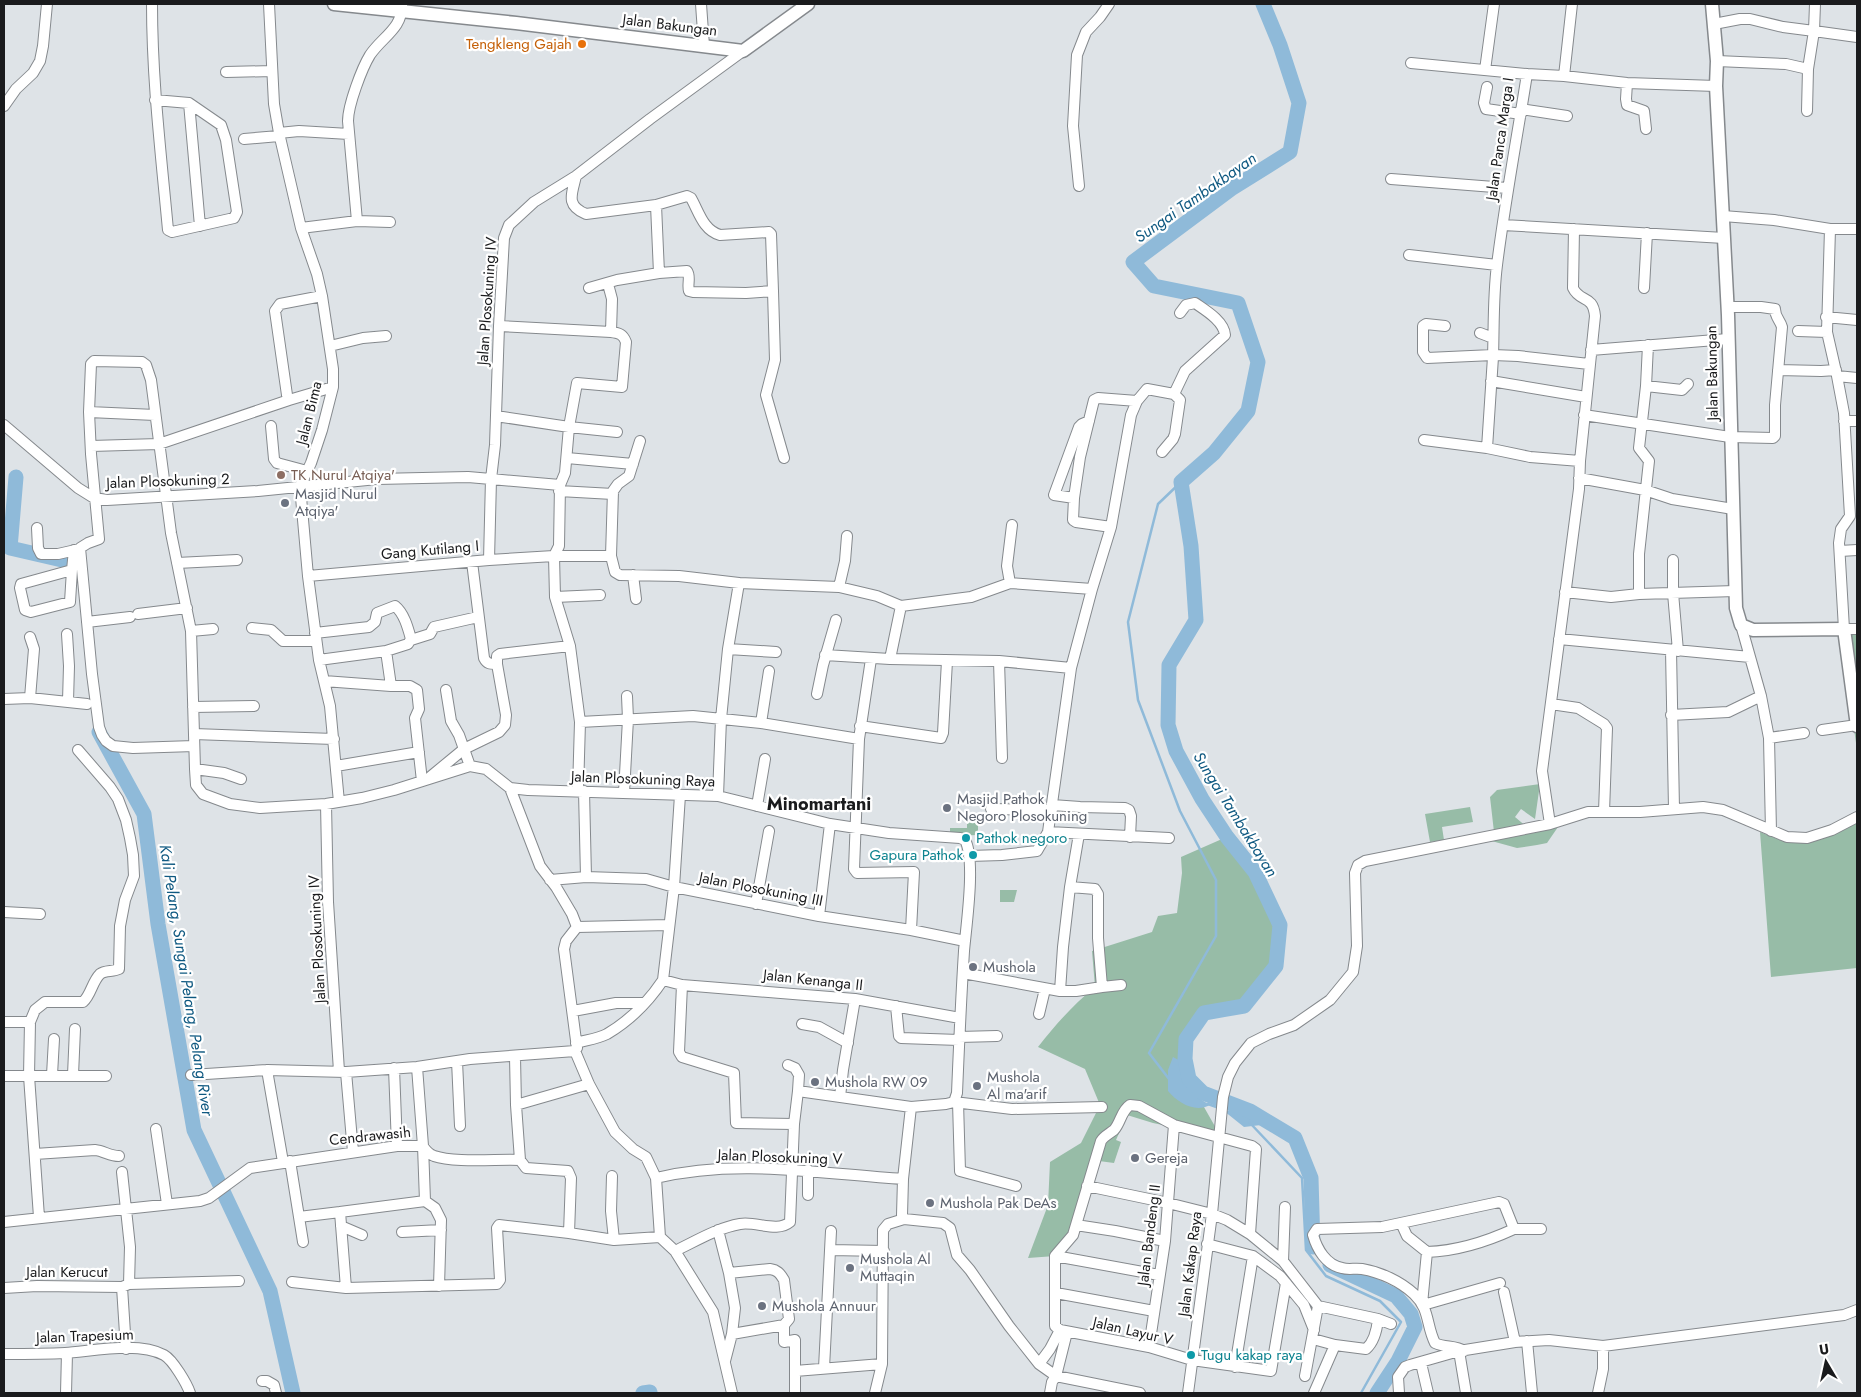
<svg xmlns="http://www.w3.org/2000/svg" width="1861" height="1397" font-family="Jost,sans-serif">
<rect width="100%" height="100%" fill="#dee3e7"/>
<path fill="#97bca7" d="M1840 632H1857V748L1856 743Z
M1540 784 1535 819 1521 809 1515 817 1528 828 1494 832 1490 797 1497 790Z
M1470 807 1473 822 1442 827 1444 840 1430 842 1425 814Z
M978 815V835L950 836V828H967V816Z
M1857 818V968L1771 977 1760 832 1780 840H1805Z
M1539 827H1558L1547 843 1537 845 1517 848 1488 840Z
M1222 839 1250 873 1275 927 1271 969 1243 1004 1203 1010 1181 1041 1183 1081 1200 1100 1221 1137 1153 1123 1127 1115 1116 1140 1121 1142 1114 1163 1099 1161 1074 1236 1055 1256 1028 1258 1048 1205 1050 1162 1081 1143 1100 1105 1085 1069 1038 1047C1056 1024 1073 1005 1095 987L1092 951 1152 932 1158 916 1177 913 1182 873 1181 857Z
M1000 890H1017L1014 902H1000Z"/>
<path fill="#8fbad9" d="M1173 1057 1182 1062 1183 1081 1200 1099 1210 1105C1195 1113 1178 1103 1168 1091V1070Z
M1224 1111H1250L1265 1119 1261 1125 1244 1127Z"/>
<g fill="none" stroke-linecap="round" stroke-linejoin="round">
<path stroke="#8fbad9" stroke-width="2.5" d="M1169 1079 1149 1053 1216 936V880L1180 811 1138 700 1128 622 1158 504 1181 482
M1208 1104 1219 1108
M1250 1123 1302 1178 1306 1250 1326 1276 1380 1301 1401 1322 1361 1393"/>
<path stroke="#8fbad9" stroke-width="15" d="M1263 4 1280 45 1299 103 1290 152 1231 189 1133 262 1154 286 1238 303 1258 362 1248 411 1214 453 1181 482 1191 546 1196 620 1169 665 1168 725 1176 751 1202 799 1227 837 1255 872 1280 925 1276 966 1244 1006 1204 1013 1186 1039 1185 1059 1189 1079 1203 1093 1250 1111 1295 1138 1311 1178 1313 1247
M16 477 10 548 62 560
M99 732 144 814 158 924 194 1130 270 1291 293 1393
M1330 1265 1396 1296 1411 1314 1415 1327 1398 1361 1377 1393
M643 1393 650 1392V1393"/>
<g stroke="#85898d" stroke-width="12">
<path id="minor" d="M152 4C152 80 161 154 168 230L172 232 234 218 237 212 226 140 221 125 189 103 155 100
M269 4 274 104 279 133 301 228 317 274 322 296 333 369V387L322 430 311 463 300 486 308 576 319 660 330 706 339 802
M701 4 704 46
M1815 4 1814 31 1857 37
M1714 24 1740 19H1750L1783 27 1814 31 1808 69 1807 111
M1717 61 1786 64 1808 69
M1411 63 1527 74 1564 76 1627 83 1716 86
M1485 70 1494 4
M226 72 272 71
M1564 76 1572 4
M1627 83 1626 99 1627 105 1644 111 1646 129
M1487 87 1484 103 1486 109 1521 114
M189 103 200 226
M4 106 16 89 33 73 40 61 43 46 47 4
M1521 109 1567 116
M279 133 299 131 349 134
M244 139 279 136
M576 176C572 194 565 205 586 214L656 205 687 196 691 198C699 212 703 230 720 235L769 232 771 234 773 291 746 293 693 292 689 291C687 285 691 276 687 271L659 273 656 205
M1391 179 1507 188
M1079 186 1073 126 1077 55 1086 32 1100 17 1109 4
M1723 216 1774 220 1830 229H1857
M357 221 348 121C348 105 362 68 370 55 382 37 403 28 402 4
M1503 225 1724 238
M301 228 357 221 390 222
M1830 229 1827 332 1837 376 1844 413 1850 516 1841 529 1839 543 1844 629H1857
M1409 255 1497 265
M608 284 612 299 611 332
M589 288 617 280 659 273
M1644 288 1647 233
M773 291 775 360 766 395 784 458
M1826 317 1857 320
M499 326 611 332C619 333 623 334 626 342L622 387 577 383 569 427 617 432
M1445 326 1426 324 1423 326V352L1427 358 1493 355 1518 356 1589 364
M1798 331 1827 332
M1480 333 1493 338
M330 346 363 338 386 336
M1591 350 1728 339
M1778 370 1821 371 1836 370
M1837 376 1857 378
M1491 381 1586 397
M1646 386 1682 390 1688 384
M287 395 275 311 280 304 322 296
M89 412 155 415
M1584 415 1730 437 1773 438 1775 436V405L1782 327C1780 320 1775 317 1775 309L1761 307H1727
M496 416 569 427 565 473 560 485
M1844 421H1857
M4 425 78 488 94 498 107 500 258 491 377 479 468 477 491 479 495 445 499 326 504 238 509 225 534 202 576 176 650 119 743 51
M271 426 274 459 277 463 307 471
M1424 440 1487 448 1530 457 1580 461
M91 446 159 444 289 400 333 387
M1487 448C1489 417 1491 387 1493 357 1494 326 1493 296 1497 265 1505 201 1517 138 1527 74
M1162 452 1173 439 1175 434 1180 400 1174 394
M567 458 633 464
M1579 478 1645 490 1672 499 1733 509
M559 491 613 494
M1074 498 1054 495 1079 427 1082 424 1089 421
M1111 527 1076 522 1073 520 1074 498 1080 457 1094 400 1098 398 1137 401
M37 528 38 548 41 554H58L80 549
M1840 551 1857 550
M611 556 613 491 618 484 629 476 640 441
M489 560 491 479 560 485 559 546 554 556 555 597 570 646 580 722 578 791
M1673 560V593L1678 651
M177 563 237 560
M72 570 70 602 31 612 25 610 20 588 21 584 72 570 74 550
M633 575 636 599
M308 576 489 560 554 556H611L615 572 620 575 679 576 739 583 839 587 877 596 901 606 971 597 1010 583 1092 589
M1010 583 1007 566 1012 525
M839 587 845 561 847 536
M1565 592 1611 597 1639 594 1735 591
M1639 594V554L1649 461 1639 448 1646 386 1648 345
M555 597 600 595
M138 614 187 608
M87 622 130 617
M1741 625 1761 696 1769 738 1771 831
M252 628 271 630 283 641H316
M191 631 213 629
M315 633 369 627 375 622 377 613 395 606C404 613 408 628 411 639L408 644 386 651 319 660
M67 634 69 666 68 701
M1559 639 1750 657
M411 640 430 634 434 627 478 617
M728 649 776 652
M1671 650 1674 809
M386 651 391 686H410L417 690 419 709 415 718 422 781
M825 655 890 659 999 661 1071 668
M871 659 859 739 854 869 857 873 914 872 911 930
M890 659 901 606
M999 661 1002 758
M497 664V656L500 654 570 646
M324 681 391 686
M446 690 451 721 459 735 470 766
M817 694 823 665 836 620
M30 698 34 649 30 637
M4 699 30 698 87 704
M1551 704 1578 708 1604 724 1607 728 1604 812
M193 707 254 706
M1671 715 1728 712 1761 696
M580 722 693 716 761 723 859 739
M761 723 769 671
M860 726 941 738 943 733 947 661
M1822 730 1857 725
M194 734 334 739
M1769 738 1804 733
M194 746 133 748 113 746 106 741 102 735 99 727 92 674 80 548 88 543 99 539 91 454 89 412 91 364 94 361 142 362 146 365 151 380 171 533 191 631 195 769 196 785 203 794 230 804 260 808 326 804 362 798 394 790 470 766 486 769 510 788 528 790 718 796 830 824 889 833 960 838 965 840C976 860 966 927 964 951 961 998 959 1046 957 1093L954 1102 946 1104 911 1107 903 1179 902 1215 904 1219 943 1223 950 1228 957 1255 970 1270 1009 1326 1039 1364 1056 1376 1140 1393
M336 766 419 752
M195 769 224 773 241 779
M430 777 464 749 499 732 505 725 506 715 497 664C490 664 487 664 484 658L472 562
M510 788 540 866 556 887 572 914 577 927 566 941 564 949 577 1048
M584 791 586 877
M624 793 628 719 627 696
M718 796 721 719 728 649 739 583
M326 804 328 902 339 1071
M1052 805 1080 807 1125 808 1129 810 1131 816 1130 837
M757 806 765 759
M991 809 1052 810
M1550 824 1542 771 1579 489 1580 461 1595 316C1593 294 1580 303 1573 288L1574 229
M1048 832 1169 838
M969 856 1002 855 1037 851 1048 832 1071 668 1092 589 1111 527 1131 415 1137 401 1147 389 1174 394 1185 371 1225 335C1224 321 1205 310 1195 303L1186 305 1180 313
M550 880 586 877 646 879 674 887 819 916 911 930 965 941
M756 904 769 831
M4 912 40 914
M819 916 830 824
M577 927 669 925
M963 973 1060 991H1076L1102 987 1098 938V894L1095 889 1070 887 1079 834
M663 980 682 985 855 999 960 1018
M682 985 679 1052 682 1057 734 1073 736 1123 794 1124
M1102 987 1121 985
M1060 991 1063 947 1070 887
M896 1006 899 1036 901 1038 959 1040
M573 1011 616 1003H644
M1039 1014 1045 989
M4 1022H30
M802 1024 819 1027 848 1043
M959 1037 997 1036
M576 1043C586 1040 597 1039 607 1034 629 1021 649 1001 663 980L674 887 680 795
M515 1057 516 1105 520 1160
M457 1061 460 1126
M394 1068 397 1146
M346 1072 353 1152
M52 1075 54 1039
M73 1075 75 1029
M191 1075 267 1070
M4 1076H106
M798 1091 911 1107
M840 1097 843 1070 855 999
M954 1102 1012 1109 1102 1107
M958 1102 960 1171 1016 1186
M516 1105 589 1084
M156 1129 167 1204
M35 1154 95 1150C104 1151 110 1156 119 1156
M290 1161 299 1217 340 1212
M283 1162 267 1070 346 1072 417 1067 470 1059 575 1051 589 1084 615 1132 633 1149 646 1157 656 1178 660 1237 675 1251 713 1312 732 1393
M122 1172 130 1247 129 1284
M612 1176 611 1211 614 1240
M656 1178C738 1158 821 1174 903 1179
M1087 1186 1168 1203 1212 1214 1227 1220 1250 1234 1283 1261 1318 1306
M808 1195V1170
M425 1201 435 1208 441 1220 439 1286
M39 1217 29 1076 30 1022 35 1010 45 1002H83C91 995 92 982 100 974 105 970 113 972 119 969L120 926 125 900 134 876 133 855 130 838 126 820 118 799 110 787 78 750
M299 1217 303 1242
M4 1222 200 1201 209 1198 250 1168 397 1146H423C426 1151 429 1154 434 1156 454 1163 497 1159 520 1160L526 1168 568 1171 571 1178 569 1233 614 1240 660 1237
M1401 1223 1407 1236 1427 1252C1456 1251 1488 1241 1514 1229L1504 1204 1499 1202 1382 1227 1317 1229 1313 1235C1317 1249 1326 1265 1342 1268 1348 1270 1355 1268 1362 1269 1380 1272 1400 1281 1414 1294 1430 1309 1426 1325 1435 1343 1445 1348 1455 1345 1464 1351
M1076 1225 1115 1231 1165 1241
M341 1226 362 1235
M1514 1229H1541
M718 1230 729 1273 735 1308 732 1334
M402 1232 441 1230
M1250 1234 1256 1149 1252 1146 1174 1125 1139 1106 1130 1105C1121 1111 1121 1122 1114 1130 1109 1134 1104 1136 1101 1141L1073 1235 1055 1256V1326L1060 1330 1149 1347 1192 1360 1271 1371 1286 1283
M1207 1244 1253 1256 1280 1276 1304 1305 1314 1330
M830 1250 884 1251
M675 1251C696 1241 717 1228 740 1224 756 1221 777 1233 790 1222L794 1124 798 1091 799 1075 795 1068 788 1065
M1055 1256 1159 1275
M1283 1261 1285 1207
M729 1273 770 1269C777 1270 780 1273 784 1280L789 1319 784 1325V1342L795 1340V1393
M292 1282 346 1288 497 1284 500 1280 497 1228 499 1225 569 1233
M122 1287 126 1349
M4 1288 37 1286 122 1287 129 1284 239 1281
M346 1288 340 1212 425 1201 423 1146 417 1067
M1504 1292 1515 1342
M1056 1293 1154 1311
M1422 1304 1427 1252
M1423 1305 1500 1283
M1318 1306 1378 1319 1391 1324
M1313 1339 1335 1345 1366 1349C1374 1342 1377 1329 1378 1319
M1527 1341 1532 1393
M1149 1347 1165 1241 1174 1125
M1459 1351 1466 1393
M4 1354C24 1354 45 1354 65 1353 93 1351 139 1341 164 1355 173 1360 187 1384 190 1393
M725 1361 732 1334 784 1325
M1421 1363 1428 1393
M1039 1364 1050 1349 1060 1330
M1235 1367 1253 1256
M824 1368 831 1231
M795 1371 882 1364
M1305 1376 1318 1306
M262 1381H267L274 1385 276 1393
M66 1393 67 1353
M875 1393 882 1364 883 1230 888 1224 904 1219
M1050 1393 1052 1382 1056 1376 1067 1332
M1188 1393 1212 1214 1223 1097 1228 1077 1235 1063 1251 1043 1269 1034 1294 1025 1330 1000 1353 972 1357 946 1355 873 1358 865 1365 861 1550 824 1588 812H1640L1703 807 1723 810 1787 837 1807 838 1832 830 1857 817
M1314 1393 1335 1345
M1399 1393 1398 1377 1405 1367 1410 1365 1459 1351 1515 1342 1549 1340 1603 1346 1844 1315 1857 1310
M1598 1393 1603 1369V1346"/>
</g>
<g stroke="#85898d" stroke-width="15">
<path id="major" d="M334 4 516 23 743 51 808 4
M1712 4 1717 61 1716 86 1728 315 1736 608 1741 625 1753 630 1844 629 1857 726"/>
</g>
<use href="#minor" stroke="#fff" stroke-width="10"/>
<use href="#major" stroke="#fff" stroke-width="12"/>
</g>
<circle fill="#e8710a" stroke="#fff" stroke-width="2" cx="582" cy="44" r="5"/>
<circle fill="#8d6e63" stroke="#fff" stroke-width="2" cx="281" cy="475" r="5"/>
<g fill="#6b7280" stroke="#fff" stroke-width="2">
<circle cx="285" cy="503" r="5"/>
<circle cx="947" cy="808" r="5"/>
<circle cx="973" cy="967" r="5"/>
<circle cx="815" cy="1082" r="5"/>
<circle cx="977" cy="1086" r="5"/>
<circle cx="1135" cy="1158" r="5"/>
<circle cx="930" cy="1203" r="5"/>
<circle cx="850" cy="1268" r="5"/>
<circle cx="762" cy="1306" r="5"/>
</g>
<g fill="#0f9aa8" stroke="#fff" stroke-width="2">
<circle cx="966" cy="838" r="5"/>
<circle cx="973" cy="855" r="5"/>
<circle cx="1191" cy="1355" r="5"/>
</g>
<g text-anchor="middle" stroke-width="4.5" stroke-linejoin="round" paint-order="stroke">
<g font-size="15" fill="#1a1b1d" stroke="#fff">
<text transform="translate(670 25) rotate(7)" y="5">Jalan Bakungan</text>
<text transform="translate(1500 139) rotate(-82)" y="5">Jalan Panca Marga I</text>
<text transform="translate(487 301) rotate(-86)" y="5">Jalan Plosokuning IV</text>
<text transform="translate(1712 373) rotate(-91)" y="5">Jalan Bakungan</text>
<text transform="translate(309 413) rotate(-76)" y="5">Jalan Bima</text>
<text transform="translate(168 481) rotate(-2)" y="5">Jalan Plosokuning 2</text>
<text transform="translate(430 550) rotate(-5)" y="5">Gang Kutilang I</text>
<text transform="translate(643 779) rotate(2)" y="5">Jalan Plosokuning Raya</text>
<text transform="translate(761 889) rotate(11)" y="5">Jalan Plosokuning III</text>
<text transform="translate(317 939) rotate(-93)" y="5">Jalan Plosokuning IV</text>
<text transform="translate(813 980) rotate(6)" y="5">Jalan Kenanga II</text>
<text transform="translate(370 1136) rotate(-6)" y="5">Cendrawasih</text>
<text transform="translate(780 1157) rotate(2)" y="5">Jalan Plosokuning V</text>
<text transform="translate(1149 1235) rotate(-83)" y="5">Jalan Bandeng II</text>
<text transform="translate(1190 1264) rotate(-83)" y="5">Jalan Kakap Raya</text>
<text x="67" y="1277">Jalan Kerucut</text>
<text transform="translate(1133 1331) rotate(13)" y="5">Jalan Layur V</text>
<text transform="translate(85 1336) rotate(-2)" y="5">Jalan Trapesium</text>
</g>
<g font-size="15" fill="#c56008" stroke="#fff" text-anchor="end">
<text x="572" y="49">Tengkleng Gajah</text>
</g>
<g font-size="15" fill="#785e54" stroke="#fff" text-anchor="start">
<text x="291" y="480">TK Nurul Atqiya'</text>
</g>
<g font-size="15" fill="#5b616d" stroke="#fff" text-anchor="start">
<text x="295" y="499">Masjid Nurul<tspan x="295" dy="17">Atqiya'</tspan></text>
<text x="957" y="804">Masjid Pathok<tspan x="957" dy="17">Negoro Plosokuning</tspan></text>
<text x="983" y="972">Mushola</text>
<text x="987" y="1082">Mushola<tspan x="987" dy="17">Al ma'arif</tspan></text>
<text x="825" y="1087">Mushola RW 09</text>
<text x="1145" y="1163">Gereja</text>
<text x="940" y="1208">Mushola Pak DeAs</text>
<text x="860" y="1264">Mushola Al<tspan x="860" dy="17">Muttaqin</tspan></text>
<text x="772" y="1311">Mushola Annuur</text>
</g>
<g font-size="15" fill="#0d838f" stroke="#fff" text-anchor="start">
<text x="976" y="843">Pathok negoro</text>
<text x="963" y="860" text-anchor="end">Gapura Pathok</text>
<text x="1201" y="1360">Tugu kakap raya</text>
</g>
<g font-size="16" font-style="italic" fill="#0f5981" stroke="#fff">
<text transform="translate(1195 197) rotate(-35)" y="6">Sungai Tambakbayan</text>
<text transform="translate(1236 814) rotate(58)" y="6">Sungai Tambakbayan</text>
<text transform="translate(187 980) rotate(81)" y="6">Kali Pelang, Sungai Pelang, Pelang River</text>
</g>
<g font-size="18" font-weight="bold" fill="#1a1b1d" stroke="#fff">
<text x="819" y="810">Minomartani</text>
</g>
</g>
<rect width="1861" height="1397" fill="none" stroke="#1a1b1d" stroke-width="10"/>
<g transform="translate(1826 1362) rotate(351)" stroke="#ffffff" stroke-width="4" paint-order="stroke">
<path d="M0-4L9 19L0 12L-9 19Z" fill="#1a1b1d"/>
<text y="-8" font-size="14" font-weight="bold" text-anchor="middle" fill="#1a1b1d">U</text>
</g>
</svg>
